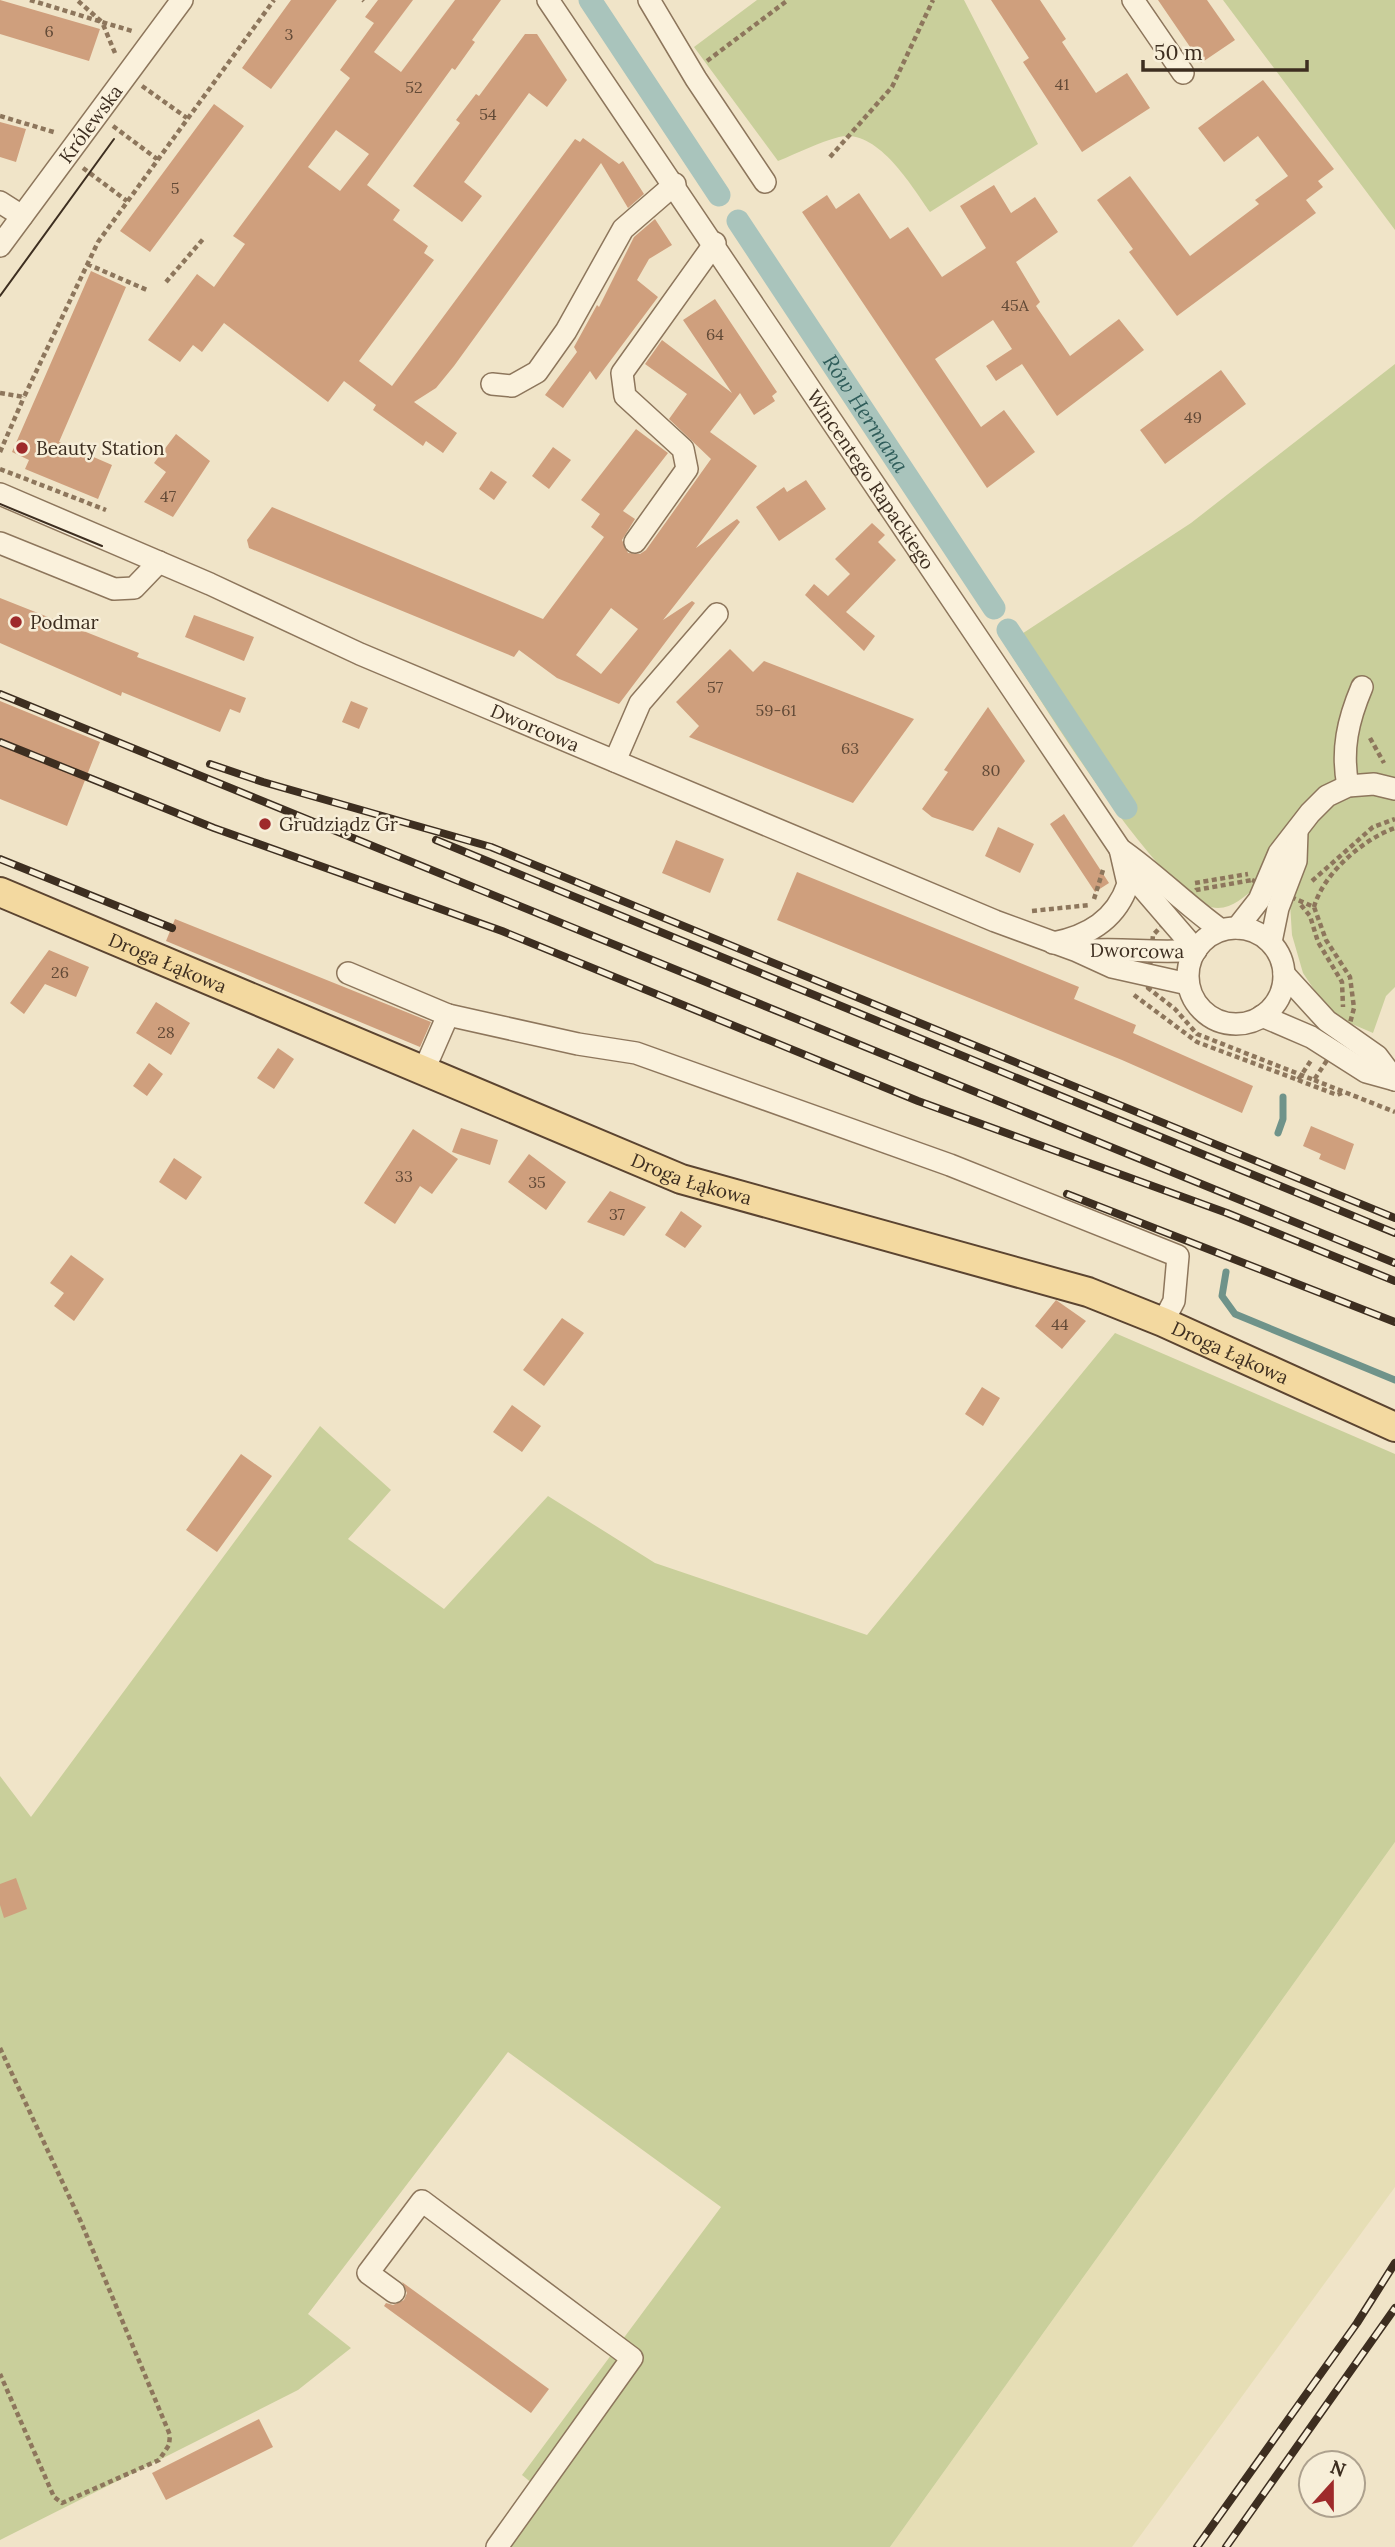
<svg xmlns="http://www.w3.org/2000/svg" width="1395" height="2547" font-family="Lora,serif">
<rect width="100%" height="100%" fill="#f0e4c8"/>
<path fill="#e6deb5" d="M1395 1842V2187L1132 2547H890Z"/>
<path fill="#c9cf9b" d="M757 0H964L1038 144 930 212C912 187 878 128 839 137 819 142 798 153 778 161L694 47Z
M1223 0H1395V230Z
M1395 364V987L1386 996 1373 1033 1331 1015 1303 973 1292 935 1290 904 1255 888C1245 896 1233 908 1218 908 1166 908 1037 693 1005 645L1191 523Z
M1115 1333 1395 1454V1842L890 2547H507L544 2493 522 2475 721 2207 508 2052 308 2314 351 2348 298 2390 0 2540V1776L31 1817 320 1426 391 1490 348 1539 444 1609 548 1496 655 1563 867 1635Z"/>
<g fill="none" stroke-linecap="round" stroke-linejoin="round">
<path stroke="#6f938a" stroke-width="7" d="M1278 1133 1283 1119V1097
M1226 1272 1222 1296 1235 1314 1395 1380"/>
<g stroke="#a9c4bc" stroke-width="23">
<path d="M590 0 719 195"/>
<path id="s1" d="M738 221 994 608"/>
<path d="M1008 630 1126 808"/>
</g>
</g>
<path fill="#cf9f7d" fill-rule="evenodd" d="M0 0 100 29 89 61 0 34Z
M291 0H337L271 89 242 68Z
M378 0H413L374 52 401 72 455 0H501L472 40 475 42 455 70 452 68 367 185 400 210 393 220 428 246 424 253 434 260 359 361 392 386 575 139 580 142 583 138 619 164 623 161 644 194 628 208 601 163 454 366 436 388 414 402 457 433 443 453 426 441 423 446 373 410 376 405 344 381 328 402 224 323 202 352 193 345 180 362 148 340 197 274 214 287 245 244 233 236 350 78 340 70 374 23 365 17ZM336 130 369 154 340 191 308 167Z
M991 0H1040L1066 39 1062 42 1096 93 1127 73 1150 108 1082 152 1023 62 1029 58Z
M1158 0H1207L1235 40 1201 63Z
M525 34H537L567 80 547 107 529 93 464 182 482 196 462 222 413 186 460 123 456 120 476 94 479 96Z
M1263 80 1334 169 1318 181 1323 187 1306 200 1316 213 1177 316 1129 252 1133 249 1097 200 1130 176 1190 256 1259 204 1255 200 1288 176 1258 136 1224 162 1198 128Z
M214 104 244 126 150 252 120 231Z
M0 122 26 129 16 162 0 157Z
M994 185 1011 213 1035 197 1058 232 1016 262 1040 302 1036 306 1070 356 1119 319 1144 350 1057 416 1022 364 996 381 986 366 1012 349 993 320 935 359 981 427 1004 410 1035 452 987 488 802 212 827 195 836 209 859 193 890 239 908 227 942 277 986 248 960 206Z
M655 219 672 245 649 259 637 280 658 297 596 380 590 371 563 408 545 395 577 352 574 347 597 305 599 307 634 237Z
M91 271 126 287 59 442 112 465 98 499 25 469 29 460 12 452Z
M715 299 777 392 772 396 775 401 754 415 740 393 710 432 757 466 696 548 737 519 740 522 663 620 692 601 695 603 619 704 557 678 519 650 514 657 249 548 247 540 272 507 543 619 604 537 591 527 600 514 581 500 636 429 668 453 623 511 635 519 622 540 628 553 640 554 646 550 711 459 669 419 687 394 645 364 662 340 732 393 683 320ZM611 608 638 629 601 674 576 655Z
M1221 370 1246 404 1165 464 1140 430Z
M176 434 210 461 173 517 144 502 166 472 154 463Z
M553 447 571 460 549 489 532 476Z
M491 471 507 482 494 500 479 489Z
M806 480 826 509 779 541 756 507 784 487 787 492Z
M872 523 885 535 878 542 896 560 846 612 875 636 864 651 805 595 814 584 828 596 850 574 835 559Z
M0 598 139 653 137 657 246 698 240 713 230 709 220 732 122 692 121 696 0 643Z
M194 615 254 637 244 661 185 637Z
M730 649 753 672 764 661 914 719 853 803 689 737 699 726 676 702Z
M0 701 100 742 67 826 0 799Z
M351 701 368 708 359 729 342 722Z
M988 707 1025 761 973 831 932 817 922 809 948 772 944 770Z
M1064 814 1109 883 1095 892 1050 824Z
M998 827 1034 844 1020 873 985 856Z
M676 840 724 859 710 893 662 873Z
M797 872 1079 987 1074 999 1136 1025 1133 1033 1253 1086 1242 1113 1122 1060 777 920Z
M175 919 431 1022 420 1047 166 941Z
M49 950 89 967 76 997 45 984 24 1014 10 1003Z
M156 1002 190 1023 171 1055 136 1033Z
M278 1048 294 1059 274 1089 257 1078Z
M149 1063 163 1074 147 1096 133 1086Z
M1311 1126 1354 1144 1345 1170 1319 1159 1321 1154 1303 1146Z
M461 1128 498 1140 490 1165 452 1152Z
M413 1129 458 1159 432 1194 420 1186 395 1224 364 1203Z
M529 1154 566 1182 546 1210 508 1182Z
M174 1158 202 1177 186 1200 159 1182Z
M610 1191 646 1207 624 1236 587 1222Z
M681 1211 702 1226 685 1248 665 1235Z
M71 1255 104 1279 74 1321 54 1306 64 1293 50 1283Z
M1056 1300 1086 1321 1062 1349 1035 1326Z
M562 1318 584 1333 544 1386 523 1370Z
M982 1387 1000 1398 983 1426 965 1414Z
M512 1405 541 1426 522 1452 493 1432Z
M241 1454 272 1476 217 1552 186 1530Z
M16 1878 27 1909 4 1918 0 1905V1884Z
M402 2282 549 2389 531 2413 384 2306 386 2303 393 2305 404 2300 407 2293Z
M259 2419 273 2447 166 2500 152 2473Z"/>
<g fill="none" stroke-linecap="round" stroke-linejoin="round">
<g stroke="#8d765c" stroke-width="24">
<g id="minor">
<path id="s2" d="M548 0 1120 849C1156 874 1186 905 1221 930"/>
<path d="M649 0 696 79 765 182"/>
<path d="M1133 0 1183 73"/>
<path d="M0 202 22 216"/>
<path id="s3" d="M0 246 182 0"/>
<path d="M492 384 512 386 537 372 566 331 623 229 675 184"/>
<path id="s4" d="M0 494 210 584 360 654 995 921 1077 951 1112 967 1188 984"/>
<path d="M635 542 687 469 683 449 625 396 622 373 715 243"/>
<path d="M0 543 114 589 134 588 159 562"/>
<path d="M615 761 640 703 717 614"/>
<path d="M1348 786C1341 750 1348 720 1362 687"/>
<path d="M1127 870 1196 950"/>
<circle cx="1236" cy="976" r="48"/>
<path d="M1237 928 1259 900 1279 853 1310 813 1327 796 1348 786 1374 784 1395 789"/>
<path d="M1271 942 1278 908 1296 861 1297 832"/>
<path d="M1053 943C1088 936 1116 920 1128 884L1120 849"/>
<path id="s5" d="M1079 951C1118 947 1157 954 1196 950"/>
<path d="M348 973 448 1015 424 1070"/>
<path d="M1284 974 1327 1021 1377 1056 1395 1080"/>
<path d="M448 1015 578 1044 636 1053 950 1165 1178 1256 1174 1301 1163 1322"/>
<path d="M1262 1016 1311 1037 1366 1072 1395 1080"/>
<path d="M394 2292 368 2273 422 2201 632 2358 497 2547"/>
</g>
</g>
<g stroke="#5b4430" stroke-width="32">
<g id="major">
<path id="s6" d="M0 892 681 1179 1088 1292 1163 1322 1395 1427"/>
</g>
</g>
<path stroke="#8d765c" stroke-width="4.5" stroke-dasharray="5 3.5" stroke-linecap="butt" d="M30 0 102 22 77 0
M363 0 364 1
M115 53 102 22 132 31
M707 61 788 0
M142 86 187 118
M0 116 57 133
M113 126 157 159
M830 157 892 87 933 0
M83 168 127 201
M87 264 147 290
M166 282 204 238
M0 393 24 397 98 242 274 0
M0 452 24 397
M0 469 106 510
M1370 738 1384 763
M1252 880 1314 907 1326 940 1350 977 1354 1008 1349 1027 1314 1080 1197 1034 1175 1009 1148 988 1153 935 1196 890Z
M1312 881 1373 827 1395 819
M1195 883 1248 874
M1094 899 1103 870
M1301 905 1310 916 1318 942 1342 982 1343 1007
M1314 907C1323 874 1363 839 1395 828
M1032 911 1090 905
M1134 995 1197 1042 1298 1080 1312 1059
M1298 1080 1337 1095 1342 1093
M1314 1080 1395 1112
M0 2048 81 2222 170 2435 169 2445 159 2460 62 2503 54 2497 0 2374"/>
<use href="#minor" stroke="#faf1dc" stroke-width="21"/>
<use href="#major" stroke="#f3d9a0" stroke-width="28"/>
<path stroke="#3d2e20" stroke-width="2" d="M0 296 114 139
M0 504 102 546"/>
<g stroke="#3d2e20" stroke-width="8">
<path id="rail" d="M0 694 1395 1263
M0 742 214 828 502 931 918 1101 1227 1213 1395 1281
M210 764 263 782 491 847 1395 1218
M436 840 1395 1233
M0 859 172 928
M1067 1194 1395 1322
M1197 2547 1357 2323 1395 2263
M1226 2547 1395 2308"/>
</g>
<use href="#rail" stroke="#f7eed8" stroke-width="5" stroke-dasharray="16" stroke-linecap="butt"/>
</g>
<g fill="#9e2a2b" stroke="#f7eed8" stroke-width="2.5">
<circle cx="22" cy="448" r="7"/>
<circle cx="16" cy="622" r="7"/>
<circle cx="265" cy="824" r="7"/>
</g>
<g text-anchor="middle" stroke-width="5" stroke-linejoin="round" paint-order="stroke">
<g font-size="16" fill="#624a37">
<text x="49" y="37">6</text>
<text x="289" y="40">3</text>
<text x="1062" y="90">41</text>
<text x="414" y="93">52</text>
<text x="488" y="120">54</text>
<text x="175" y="194">5</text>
<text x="1015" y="311">45A</text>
<text x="715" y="340">64</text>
<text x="1193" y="423">49</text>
<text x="168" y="502">47</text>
<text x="715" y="693">57</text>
<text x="776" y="716">59-61</text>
<text x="850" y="754">63</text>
<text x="991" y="776">80</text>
<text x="60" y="978">26</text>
<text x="166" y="1038">28</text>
<text x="404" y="1182">33</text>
<text x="537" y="1188">35</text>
<text x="617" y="1220">37</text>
<text x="1060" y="1330">44</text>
</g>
<g font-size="19" fill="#3d2e20" stroke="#f7eed8">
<text dy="7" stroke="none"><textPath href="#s3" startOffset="152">Królewska</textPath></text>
<text dy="7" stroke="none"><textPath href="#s2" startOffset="578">Wincentego Rapackiego</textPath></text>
<text dy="7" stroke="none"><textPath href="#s4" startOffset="584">Dworcowa</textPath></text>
<text dy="7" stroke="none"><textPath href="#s5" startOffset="58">Dworcowa</textPath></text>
<text dy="7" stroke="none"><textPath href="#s6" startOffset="182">Droga Łąkowa</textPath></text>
<text dy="7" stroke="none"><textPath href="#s6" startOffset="749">Droga Łąkowa</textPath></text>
<text dy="7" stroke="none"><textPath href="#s6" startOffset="1316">Droga Łąkowa</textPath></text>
</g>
<g font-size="19" fill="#3d2e20" stroke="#f7eed8" text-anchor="start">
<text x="36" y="455">Beauty Station</text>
<text x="30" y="629">Podmar</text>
<text x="279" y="831">Grudziądz Gr</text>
</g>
<g font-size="21" font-style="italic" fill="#2f5d5a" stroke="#f7eed8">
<text dy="7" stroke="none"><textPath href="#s1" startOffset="231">Rów Hermana</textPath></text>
</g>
</g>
<g transform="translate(1332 2484) rotate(21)"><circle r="33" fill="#f7eed8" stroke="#ada18e" stroke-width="2"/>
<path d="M0-5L12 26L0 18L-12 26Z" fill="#9e2a2b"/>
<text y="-10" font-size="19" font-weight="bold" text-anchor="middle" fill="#3d2e20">N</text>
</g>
<path d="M1143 60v10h164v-10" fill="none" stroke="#3d2e20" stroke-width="3.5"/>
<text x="1154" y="60" font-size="21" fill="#3d2e20" stroke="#f7eed8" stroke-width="5" paint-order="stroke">50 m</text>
</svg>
